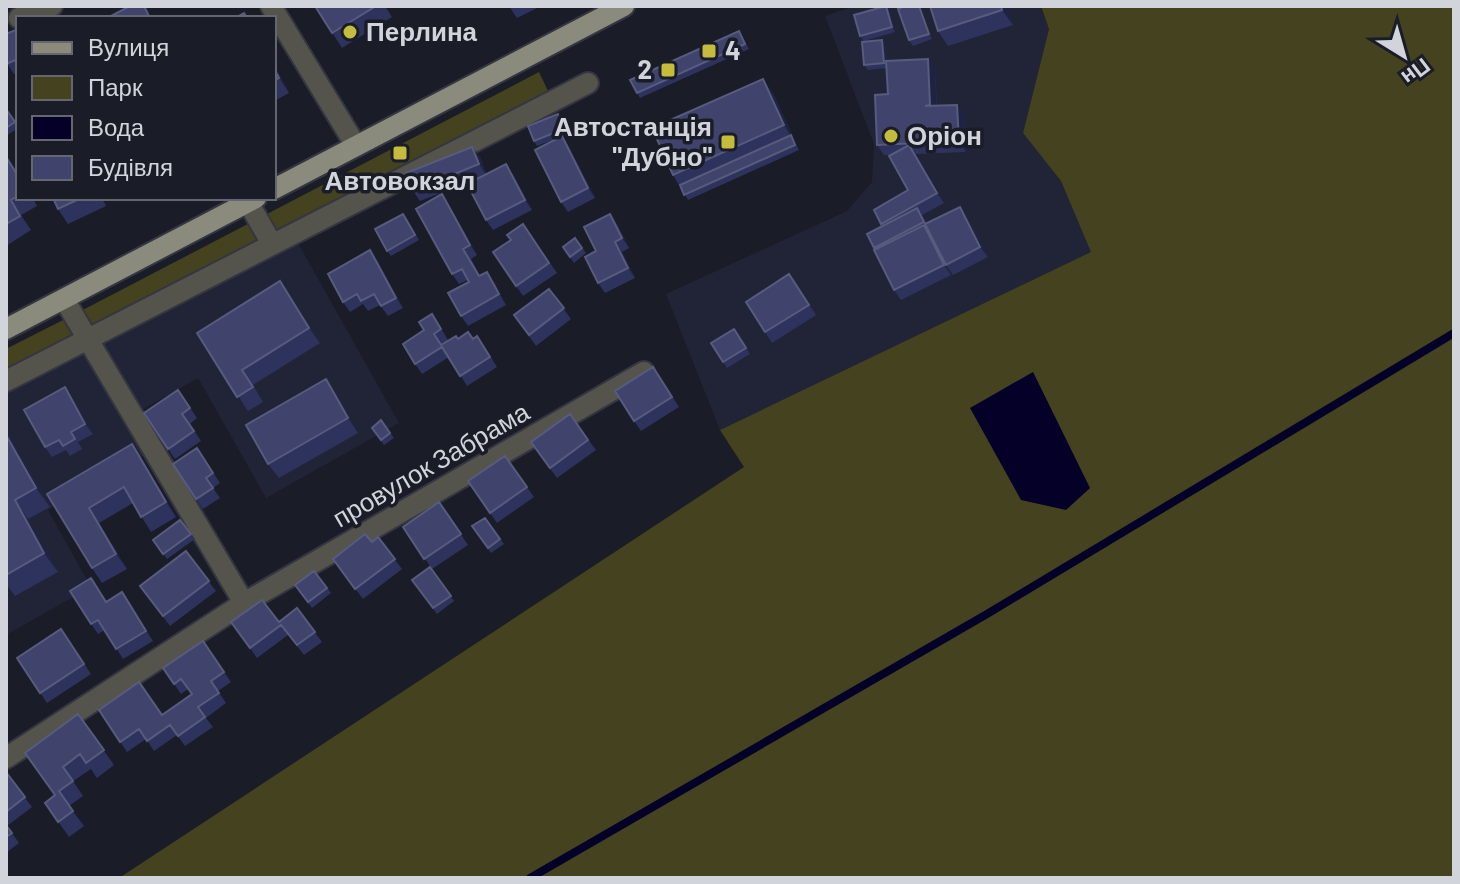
<svg xmlns="http://www.w3.org/2000/svg" width="1460" height="884" font-family="Barlow,sans-serif">
<rect width="100%" height="100%" fill="#1a1c28"/>
<path fill="#212436" d="M854 6H1041L1049 29 1023 133 1061 181 1092 252 720 430 666 294 847 211 872 182 874 144 825 16Z
M298 243 399 423 266 498 198 378 138 412 98 346Z
M86 352 147 454 48 510 91 587 6 635V393Z"/>
<path fill="#454220" d="M1041 6H1454V878H119L744 467 720 430 1091 252 1061 181 1023 133 1049 29Z
M539 72 548 91 88 327 79 312Z
M67 318 76 334 6 369V349Z"/>
<path fill="#040027" d="M1033 372 1090 488 1066 510 1021 500 970 408Z"/>
<g fill="none" stroke-linecap="round" stroke-linejoin="round">
<path stroke="#040027" stroke-width="8" d="M530 878 987 614 1454 333"/>
<g stroke="#343641" stroke-width="24">
<path id="minor" d="M271 6 356 146
M19 18 52 6
M248 202 272 244
M64 299 244 603
M6 381 588 83
M6 758 244 603 644 372"/>
</g>
<g stroke="#343641" stroke-width="24">
<path id="major" d="M274 189 624 6
M6 329 256 198"/>
</g>
<use href="#minor" stroke="#54544d" stroke-width="20"/>
<use href="#major" stroke="#8b8b7d" stroke-width="20"/>
</g>
<path fill="#2e335e" d="M315 6H385L392 17 342 48Z
M509 6H541L517 18Z
M886 6 890 11 895 32 864 41 860 36Z
M898 6H920L932 39 913 46 909 40Z
M930 6H1007L1013 25 948 46 938 31Z
M18 29V72L14 74 6 62Z
M739 31 749 49 640 98 637 93Z
M882 40 885 45 887 61 935 69 937 106 965 115 966 152 916 154 944 203 922 215 927 224 967 217 988 257 953 275 946 265 935 243 951 275 901 300 894 290 867 234 883 226 874 210 908 190 892 155H884L877 145 888 94 887 68 868 70 864 65Z
M274 64 289 93 274 101Z
M773 93 799 150 688 200 673 175Z
M6 108 18 127V128L6 136Z
M558 114 562 119 568 134 562 136 569 147 595 198 568 212 561 202 560 137 537 146 534 141Z
M6 154 18 174V198H33L37 206 21 215 31 230 6 246Z
M480 157 486 174H513L532 210 493 230 486 220 482 177 420 201 413 191Z
M442 194 449 205 477 255 471 259 480 276 494 282 506 305 468 326 461 316 469 282 468 280 459 284 452 274Z
M53 198H102L106 206 68 224 58 209Z
M610 214 617 224 629 248 622 252 635 278 605 293 598 283 596 251Z
M407 219 419 240 391 256 387 251Z
M523 224 557 273 523 296 493 252 511 240Z
M575 238 586 253 574 263 563 247Z
M377 260 403 308 388 316 380 305 368 311 363 304 350 312 343 302Z
M789 274 816 315 772 343 765 332Z
M280 281 320 343 253 385 263 402 248 411 197 333Z
M549 289 571 319 536 346 514 315Z
M432 314 448 340 441 344 458 339H473L484 346 497 367 467 386 449 357 422 374 415 364 424 330Z
M734 329 750 354 727 368 711 343Z
M660 377 679 407 641 431 634 421Z
M178 390 197 418 190 424 201 441 175 459 144 413Z
M336 394 358 433 279 478 268 464Z
M72 397 93 434 78 442 82 449 70 456 66 450 52 457 45 447Z
M570 414 596 450 557 478 531 442Z
M381 420 394 438 384 445 372 428Z
M6 431 50 507 28 519 58 572 15 596 6 584Z
M197 448 220 483 213 488 220 498 203 509 173 464Z
M505 456 534 497 497 523 468 481Z
M142 459 176 517 151 532 133 503 99 523 127 569 102 583 92 568 47 494Z
M439 502 468 545 432 569 403 527Z
M485 518 504 544 491 553 472 526Z
M180 520 195 539 167 559 153 540Z
M378 537 402 569 363 599 333 559 372 542Z
M186 551 216 591 170 626 140 586Z
M430 567 454 601 437 614 412 580Z
M314 571 331 593 312 608 295 585Z
M91 578 106 601 122 592 153 641 123 659 105 630 98 634 91 624Z
M297 608 322 642 304 655 288 635 257 658 231 622H279Z
M61 629 91 674 47 703 17 658Z
M203 641 231 682 218 691 226 703 206 718 213 727 185 746 177 735 154 751 146 739 127 752 99 710 163 715 192 694 188 689 181 694 163 668Z
M78 714 114 765 97 778 91 769 73 781 83 796 69 806 84 826 69 837 45 803 55 795Z
M6 772 32 807 7 826 19 843 6 853Z"/>
<path fill="#1f2343" d="M886 6 890 11 895 32 892 27Z
M919 6 921 7 932 39 929 34Z
M1001 6H1007L1013 25 1002 10Z
M882 40 885 45 887 68 884 63Z
M928 59 935 69 937 115 930 105Z
M274 64 289 93 279 78 274 69Z
M763 79 773 93 799 150 784 125Z
M957 105 965 115 966 152 959 141Z
M562 136 569 147 595 198 588 188Z
M909 145 917 155 944 203 937 193Z
M472 147 480 157 486 175 479 164Z
M506 164 513 174 532 210 525 200Z
M442 194 449 205 477 255 470 245Z
M960 207 967 217 988 257 980 247Z
M610 214 617 224 629 248 622 238Z
M924 225 931 235 951 275 944 265Z
M615 242 622 252 635 278 628 268Z
M370 250 377 260 403 308 396 298Z
M487 272 494 282 506 305 499 294Z
M280 281 290 296 320 343 309 328Z
M326 379 336 394 358 433 348 418Z
M65 387 72 397 93 434 85 424Z
M6 431 50 507 36 488 6 435Z
M132 444 142 459 176 517 166 502Z
M15 500 28 519 58 572 44 553Z
M89 508 99 523 127 569 116 554Z"/>
<path fill="#40446c" stroke="#575b7e" stroke-width="2" d="M130 6H144L150 18H112L111 16Z
M315 6H376L332 33Z
M886 6 892 27 860 36 854 15Z
M905 6H919L929 34 909 40 898 9Z
M930 6H1001L1002 10 938 31Z
M244 13 247 18H235Z
M18 29V59L6 64V34Z
M739 31 745 44 637 93 630 80Z
M882 40 884 63 864 65 862 42Z
M928 59 930 105 925 106 957 105 959 141 877 145 875 95 888 94 886 61Z
M274 69 279 78 274 81Z
M763 79 784 125 673 175 652 128Z
M6 109 15 122 6 128Z
M558 114 564 129 534 141 528 126Z
M791 135 795 145 684 195 680 185Z
M562 136 588 188 561 202 535 150Z
M909 145 937 193 881 224 874 210 908 190 889 156Z
M472 147 479 164 413 191 406 173Z
M6 157 18 176V196L11 200 20 216 6 224Z
M506 164 525 200 486 220 467 184Z
M442 194 470 245 463 249 479 276 487 272 499 294 461 316 448 293 469 282 462 269 452 274 416 209Z
M53 198H81L58 209Z
M960 207 980 247 946 265 925 224Z
M917 208 924 222 874 248 867 234Z
M403 214 415 235 387 251 375 229Z
M610 214 622 238 615 242 628 268 598 283 585 257 596 251 584 227Z
M523 224 549 263 516 286 493 252 511 240 507 235Z
M924 225 944 265 894 290 874 250Z
M575 238 582 248 570 257 563 247Z
M370 250 396 298 381 306 374 294 361 301 357 294 343 302 328 274Z
M789 274 809 305 765 332 746 302Z
M280 281 309 328 242 370 253 387 237 397 197 333Z
M549 289 564 308 529 335 514 315Z
M432 314 441 329 434 334 441 345 456 336 458 339 468 332 473 339 477 336 490 357 460 376 442 347 415 364 403 344 424 330 419 322Z
M734 329 746 348 723 362 711 343Z
M653 367 672 397 634 421 615 391Z
M326 379 348 418 268 464 246 425Z
M65 387 85 424 71 432 75 439 63 446 59 440 45 447 24 410Z
M178 390 190 408 182 414 194 431 168 449 144 413Z
M570 414 588 440 550 468 531 442Z
M381 420 390 433 381 440 372 428Z
M6 435 36 488 15 500 44 553 6 575Z
M132 444 166 502 141 517 124 487 89 508 116 554 92 568 47 494Z
M197 448 213 473 206 478 213 488 196 499 173 464Z
M505 456 527 487 490 513 468 481Z
M439 502 461 534 424 559 403 527Z
M485 518 500 539 488 548 472 526Z
M180 520 191 534 163 554 153 540Z
M365 534 372 542 378 537 395 559 355 589 333 559Z
M186 551 209 581 163 616 140 586Z
M430 567 451 596 433 608 412 580Z
M314 571 327 588 308 602 295 585Z
M91 578 106 602 122 592 146 631 116 649 98 620 91 624 70 591Z
M262 600 279 622 297 608 315 632 297 645 281 625 250 648 231 622Z
M61 629 84 664 40 693 17 658Z
M203 641 224 672 211 681 219 693 198 707 205 717 178 736 170 725 147 741 139 729 120 742 99 710 139 682 162 715 192 694 181 679 174 684 163 668Z
M78 714 104 750 86 763 80 754 63 767 73 781 59 791 73 811 58 822 45 803 55 795 25 753Z
M6 772 25 797 6 812Z
M6 825 12 833 6 837Z"/>
<g fill="#c5bc3d" stroke="#1a1c28" stroke-width="3">
<circle cx="350" cy="32" r="8"/>
<rect x="701" y="43" width="16" height="16" rx="4"/>
<rect x="660" y="62" width="16" height="16" rx="4"/>
<circle cx="891" cy="136" r="8"/>
<rect x="720" y="134" width="16" height="16" rx="4"/>
<rect x="392" y="145" width="16" height="16" rx="4"/>
</g>
<g text-anchor="middle" stroke-width="7" stroke-linejoin="round" paint-order="stroke">
<g font-size="26" font-weight="bold" fill="#d2d4dc" stroke="#1a1c28" text-anchor="start">
<text x="366" y="41">Перлина</text>
<text x="725" y="60">4</text>
<text x="652" y="79" text-anchor="end">2</text>
<text x="712" y="136" text-anchor="end">Автостанція<tspan x="712" dy="30">"Дубно"</tspan></text>
<text x="907" y="145">Оріон</text>
<text x="400" y="190" text-anchor="middle">Автовокзал</text>
</g>
<g font-size="26" fill="#d2d4dc" stroke="#1a1c28">
<text transform="translate(431 465) rotate(-30)" y="9">провулок Забрама</text>
</g>
</g>
<rect width="1460" height="884" fill="none" stroke="#d2d4dc" stroke-width="16"/>
<rect x="16" y="16" width="260" height="184" fill="#1a1c28" stroke="#646670" stroke-width="2"/>
<rect x="32" y="42" width="40" height="12" fill="#8b8b7d" stroke="#646670" stroke-width="2"/>
<text x="88" y="56" font-size="24" fill="#d2d4dc">Вулиця</text>
<rect x="32" y="76" width="40" height="24" fill="#454220" stroke="#646670" stroke-width="2"/>
<text x="88" y="96" font-size="24" fill="#d2d4dc">Парк</text>
<rect x="32" y="116" width="40" height="24" fill="#040027" stroke="#646670" stroke-width="2"/>
<text x="88" y="136" font-size="24" fill="#d2d4dc">Вода</text>
<rect x="32" y="156" width="40" height="24" fill="#40446c" stroke="#646670" stroke-width="2"/>
<text x="88" y="176" font-size="24" fill="#d2d4dc">Будівля</text>
<g transform="translate(1404 56) rotate(143)" stroke="#1a1c28" stroke-width="6" paint-order="stroke">
<path d="M0-6L14 30L0 20L-14 30Z" fill="#d2d4dc"/>
<text y="-12" font-size="22" font-weight="bold" text-anchor="middle" fill="#d2d4dc">Пн</text>
</g>
</svg>
